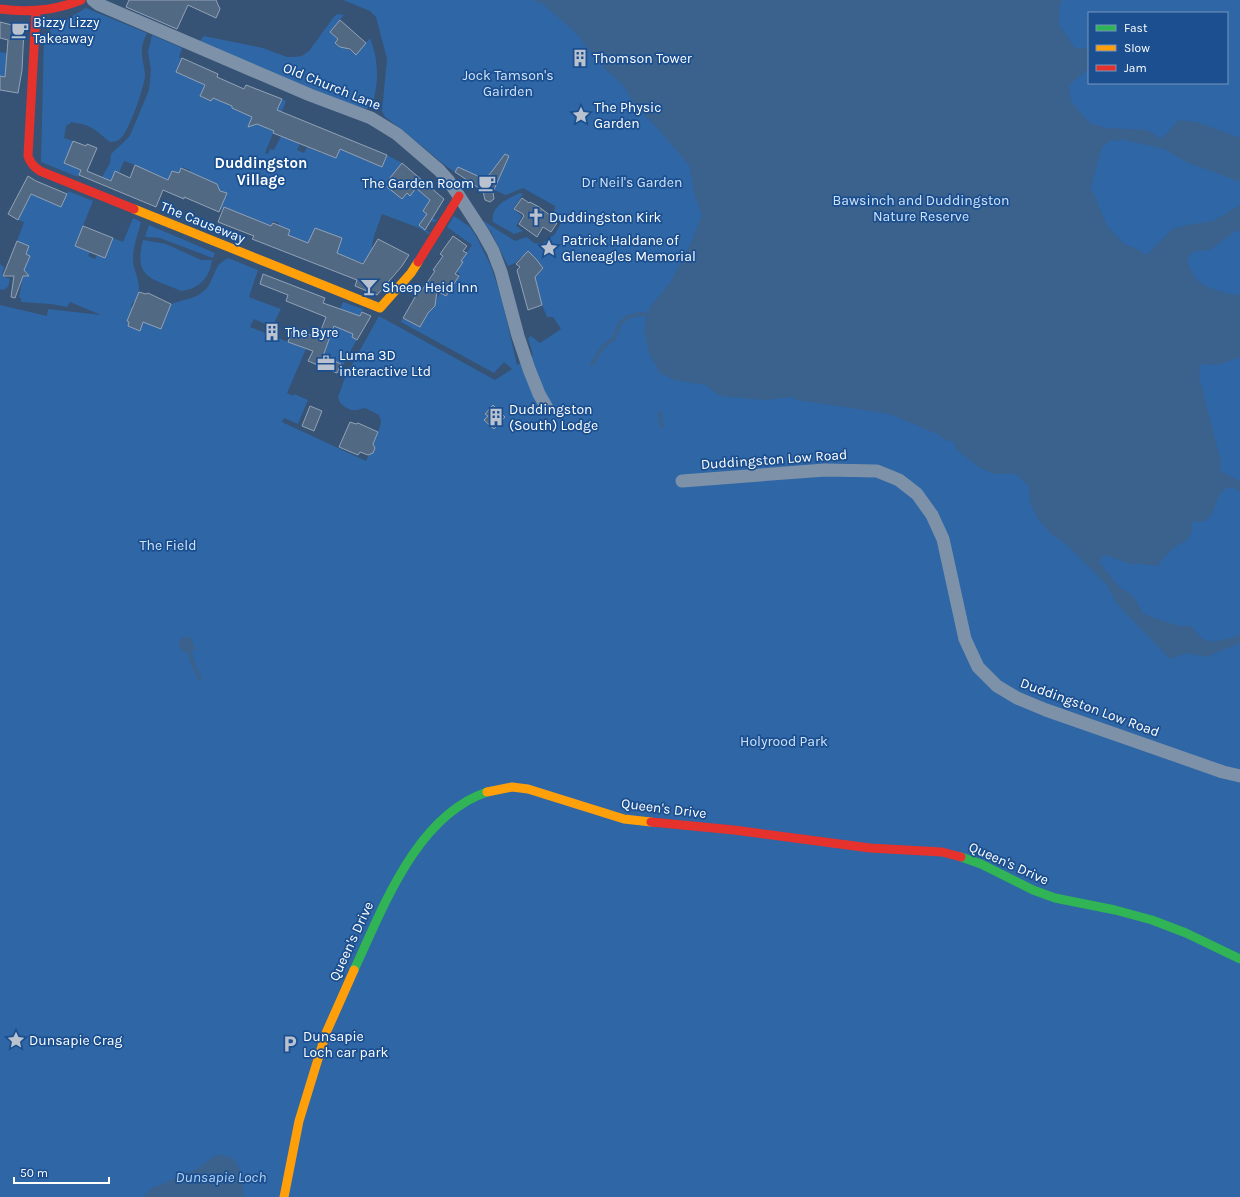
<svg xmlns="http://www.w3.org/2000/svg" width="1240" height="1197" font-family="Karla,sans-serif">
<rect width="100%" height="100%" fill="#365274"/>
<path fill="#2f66a5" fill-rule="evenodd" d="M343 0H1240V1197H0V305L47 316 48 309 101 315 70 302 67 307 51 304 21 302V298H19L22 280 25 271 21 267 27 263 30 256 26 254 29 246 17 241 24 222 18 220 31 194 61 207 68 191 93 201 75 246 90 252 88 256 95 259 97 255 105 258 113 238 123 242 133 218 141 222C138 234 133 247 133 259 133 270 140 280 139 291 139 294 136 299 135 303L133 302 131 306 133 307 127 321 129 322 128 326 139 331 143 314 146 323 161 329 171 304C183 299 193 300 204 291 211 285 213 274 218 266 220 263 225 260 228 258L258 270 249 297 281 309 272 327 254 319 250 327 306 349 287 393 293 396 294 394 308 400 298 424 284 418 282 422 366 461 369 454 373 453 375 448 373 445 380 426 381 421 379 415 365 408 357 410H351L345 407 340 403 338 397 346 375 379 316 495 380 512 369 504 362 494 373 401 322 403 318 420 327 429 312 434 308 435 302 440 293 446 296 460 274 444 264 459 267 463 262 461 261 472 245 447 227 454 216 470 227 476 236 491 266 502 300 517 365 533 355 528 338 531 336 540 343 561 329 553 317H547L542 305 534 275 543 269 542 266 528 252 522 258 521 257 515 263 508 266 491 232 482 220 515 241 527 237 534 243 542 244 555 234 561 223 554 213 555 206 523 188 506 195 494 190 493 192 494 199 490 202 485 200 483 194 485 192 446 166 401 129 385 117 382 111 387 59 376 17 370 11ZM1089 13H1227V83H1089Z
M86 8 147 33C144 40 141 46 142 54 142 61 145 68 145 75 145 86 129 131 121 138 118 141 114 142 110 142 102 136 95 128 85 125 81 123 77 124 72 122L66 126 64 138 73 141 64 163 81 170 78 177 41 162 44 35 57 25Z
M337 14 344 15 330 32 338 39 335 43 341 48 344 44 346 48 356 54 370 38C379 61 379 83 372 106L366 109 307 89 200 41 204 36 263 48 287 57H295L302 56 309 51 333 18Z
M152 35 182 48 179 57 182 58 176 72 205 85 200 97 211 101 216 90 222 102 232 106V108L245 114H254L255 125 257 124 267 128 274 110 277 111 282 99 286 101 265 153 268 154 270 149 274 150 281 136 300 144 297 150 304 153 307 147 323 154 332 133H334L326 154 336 158 340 149 382 167 387 155 402 163 389 179 410 196 423 180 427 183 420 191 430 200 423 211 437 221 433 222 425 216 419 225 430 233 429 234 419 228 382 214 374 236 372 245V252L363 263 337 253 318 235 320 230 315 228 308 243 272 239 279 223 273 221 271 226 224 207H223L222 210 220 209 227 193 218 190 219 187 217 184 214 183 207 185 209 180 194 174 187 177 190 170 182 167 179 173 172 171 164 191 135 165 124 161 119 173 115 172 111 181 102 177 110 163 111 154 129 137 131 133 149 90 151 70 148 52Z
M0 52 7 53 5 77 0 76Z
M520 193 523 194 513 209 522 216 516 226 523 231 514 234 493 222C490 206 507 199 520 193Z
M149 225 215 253 213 258 210 257 160 238 146 237 145 236Z
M143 240 166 244 201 260H212C211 263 211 266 210 269 206 282 194 290 181 291 152 278 133 279 143 240Z
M0 264 4 267 2 276 10 279 8 287 3 290 0 289Z
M343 302 363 309 360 317 340 309Z
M334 326 353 334 352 336 357 339 339 373H337L341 364 323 356Z"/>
<path fill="#3b618d" d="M533 0H1063L1060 4 1059 25 1075 48H1089V67L1086 71 1069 85 1071 102 1090 123 1107 128 1147 130 1161 139 1179 120 1197 122 1240 138V182L1214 172 1190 164 1164 149 1124 140 1110 141 1102 147 1091 187 1107 226 1124 244 1137 249 1147 255 1172 229 1187 225 1213 221 1240 205V232L1237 230 1210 250 1197 251 1190 254 1187 262C1190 267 1195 279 1198 281 1207 288 1227 294 1238 295L1240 293V357L1218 365 1201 364 1199 376 1221 462 1220 471 1240 481V492L1233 487C1211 489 1220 518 1201 522 1198 522 1195 522 1192 522V532L1186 541 1178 545 1168 553 1157 566 1142 564H1130L1106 555 1102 557 1099 562 1120 588 1128 592 1135 599 1143 613 1151 617 1179 626H1191C1194 630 1198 635 1202 638 1210 645 1231 639 1240 634V643L1206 657 1187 653 1170 659 1117 604 1107 585 1066 544 1052 535 1043 525 1037 518 1030 502 1029 486 1016 474H995L978 467 956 449 954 443 951 440 946 441 939 435 890 414 797 400 792 397 765 400 720 396 705 385 674 380 660 373 649 353 644 330 649 308 670 283 691 243 702 215 695 196 689 165 659 130 636 106 622 84 605 69 574 31 544 5Z
M185 637H190L196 649 184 653 178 643 181 639Z
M219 1155C243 1155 242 1178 244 1197H143L153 1187 161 1185 181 1175 195 1170 213 1157Z"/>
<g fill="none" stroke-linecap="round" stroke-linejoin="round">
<path stroke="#3b618d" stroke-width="4" d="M592 364 602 348 614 338 620 324 627 317 640 314 647 315
M660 413 662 426
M188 648 190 651 192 661 200 679"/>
</g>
<path fill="#526984" stroke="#92a2b6" d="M129 0H216L220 9 216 18 188 5 177 29 126 7Z
M340 20 366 43 356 55 350 49 340 47 335 43 338 39 330 32Z
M0 22 24 28 22 70 18 93 0 90V76L5 77 8 40 0 38Z
M574 58a6 6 0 1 1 12 0a6 6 0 1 1-12 0Z
M182 58 218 74 217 77 244 89 246 85 282 99 277 110 387 155 382 167 340 149 336 158 273 133 274 131 257 124 248 127 252 117 232 108V106L213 98 211 101 200 96 205 85 176 72Z
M73 141 86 146 87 144 97 148 87 171 111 181 115 171 130 178 135 165 168 180 172 171 179 173 181 168 217 184 220 191 227 193 219 212 184 197V199L163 190 156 207 79 175 81 170 64 163Z
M505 154 509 156 493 192 494 199 490 202 485 200 483 191 455 172 458 167 480 177H485L489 175Z
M402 163 444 199 425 230 419 225 427 214 423 211 430 200 416 188 410 196 407 193 402 199 387 187 392 181 389 179Z
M28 176 36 181 67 194 61 207 31 194 18 220 8 214Z
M522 198 529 203 530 202 539 207 551 216 550 219 557 223 551 232 543 227 537 237 519 224 524 216 523 215V214L514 209Z
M224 207 271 226 273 223 290 230 288 235 308 243 315 228 342 238 337 253 363 264 378 239 409 255 402 266 377 295 355 286 357 280 252 239 254 236 218 222Z
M83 226 113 238 105 258 75 246Z
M453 236 467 246 463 251 467 253 461 261 463 262 455 274 459 276 446 296 437 291 435 306 428 313 420 327 403 318 418 292 420 293 435 271 433 270 443 256 440 254Z
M17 241 29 246 26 254 30 256 24 270 29 276H23L15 298 11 297 14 276H3Z
M528 251 536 259 543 268 535 277 542 305 528 310 517 270 520 267 516 264Z
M263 274 325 298 323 303 360 316 362 312 371 316 357 340 352 337 353 334 334 326 323 356 341 364 337 373 308 361 313 351 288 342 293 328 318 338 326 317 286 301 288 295 260 284Z
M139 292 146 294 148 293 171 304 161 329 143 322 140 331 128 326 129 322 127 321Z
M493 405 505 417 494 429 484 420 488 416 485 414Z
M310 406 322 411 314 431 302 426Z
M350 422 356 424 358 423 378 432 373 444 375 448 373 453 368 455 360 452 358 455 339 447Z"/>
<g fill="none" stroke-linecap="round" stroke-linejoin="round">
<path stroke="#7d92a8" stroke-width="13" d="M93 0 98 4 310 95 371 118 397 134 439 170 448 180 459 196 483 233 493 251 501 272 518 336 529 369 539 394 547 408
M682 481 825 470 877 471 899 480 917 494 932 515 943 539 965 639 978 667 997 686 1017 698 1046 710 1223 772 1240 776"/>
<path stroke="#30b455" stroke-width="9" d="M961 857 981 864 1033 890 1055 898 1115 910 1152 920 1186 933 1240 959
M354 970C383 908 416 816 487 792"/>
<path stroke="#ff9f0a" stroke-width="9" d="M134 209 380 308 411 273 418 262
M487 792 512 787 528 789 624 819 651 822
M284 1197 299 1121 326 1033 354 970"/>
<path stroke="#e5322d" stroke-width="9" d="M0 9C29 13 54 11 81 0
M36 12 28 156C30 163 34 167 40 171L134 209
M418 262 459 196
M651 822 734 830 870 848 942 852 961 857"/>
</g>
<defs>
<g id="cafe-bare" transform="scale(1.38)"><path d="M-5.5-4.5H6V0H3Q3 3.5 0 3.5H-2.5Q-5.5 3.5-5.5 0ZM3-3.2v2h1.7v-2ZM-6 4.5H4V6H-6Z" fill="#b9c2ce" stroke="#1b4f8f" stroke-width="2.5" paint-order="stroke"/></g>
<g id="building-bare" transform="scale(1.38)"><path d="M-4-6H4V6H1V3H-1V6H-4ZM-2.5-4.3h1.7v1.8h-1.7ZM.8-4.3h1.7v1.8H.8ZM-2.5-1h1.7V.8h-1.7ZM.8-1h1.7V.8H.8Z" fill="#b9c2ce" stroke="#1b4f8f" stroke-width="2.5" paint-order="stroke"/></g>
<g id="sight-bare" transform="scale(1.38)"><path d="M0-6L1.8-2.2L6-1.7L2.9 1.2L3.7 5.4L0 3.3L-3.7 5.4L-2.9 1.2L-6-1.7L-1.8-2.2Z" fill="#b9c2ce" stroke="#1b4f8f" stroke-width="2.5" paint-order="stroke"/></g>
<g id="church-bare" transform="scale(1.38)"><path d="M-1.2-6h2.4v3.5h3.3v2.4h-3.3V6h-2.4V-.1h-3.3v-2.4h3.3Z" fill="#b9c2ce" stroke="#1b4f8f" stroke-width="2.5" paint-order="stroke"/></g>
<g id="bar-bare" transform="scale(1.38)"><path d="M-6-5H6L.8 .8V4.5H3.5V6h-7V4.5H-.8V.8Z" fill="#b9c2ce" stroke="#1b4f8f" stroke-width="2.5" paint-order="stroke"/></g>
<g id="office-bare" transform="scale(1.38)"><path d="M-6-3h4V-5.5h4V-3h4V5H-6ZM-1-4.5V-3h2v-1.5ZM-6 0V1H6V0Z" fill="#b9c2ce" stroke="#1b4f8f" stroke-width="2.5" paint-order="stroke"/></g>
<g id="parking-bare" transform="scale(1.38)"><path d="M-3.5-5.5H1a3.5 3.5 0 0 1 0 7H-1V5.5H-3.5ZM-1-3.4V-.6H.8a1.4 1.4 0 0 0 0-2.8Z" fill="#b9c2ce" stroke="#1b4f8f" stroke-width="2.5" paint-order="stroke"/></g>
</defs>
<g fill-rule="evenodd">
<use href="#cafe-bare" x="20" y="30"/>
<use href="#building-bare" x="580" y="58"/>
<use href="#sight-bare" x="581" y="115"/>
<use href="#cafe-bare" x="487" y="183"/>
<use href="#church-bare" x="536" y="217"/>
<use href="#sight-bare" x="549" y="248"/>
<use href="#bar-bare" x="369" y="287"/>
<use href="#building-bare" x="272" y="332"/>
<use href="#office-bare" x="326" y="363"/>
<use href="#building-bare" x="496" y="417"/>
<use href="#sight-bare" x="16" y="1040"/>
<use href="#parking-bare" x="290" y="1044"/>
</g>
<g text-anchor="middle" stroke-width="3.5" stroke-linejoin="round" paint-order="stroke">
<g font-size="14" fill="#fff" stroke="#1b4f8f" text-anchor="start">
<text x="33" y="27">Bizzy Lizzy<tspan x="33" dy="16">Takeaway</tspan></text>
<text x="593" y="63">Thomson Tower</text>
<text x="594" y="112">The Physic<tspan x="594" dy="16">Garden</tspan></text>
<text x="474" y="188" text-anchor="end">The Garden Room</text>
<text x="549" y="222">Duddingston Kirk</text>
<text x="562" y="245">Patrick Haldane of<tspan x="562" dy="16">Gleneagles Memorial</tspan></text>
<text x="382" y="292">Sheep Heid Inn</text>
<text x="285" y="337">The Byre</text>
<text x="339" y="360">Luma 3D<tspan x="339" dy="16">interactive Ltd</tspan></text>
<text x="509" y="414">Duddingston<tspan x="509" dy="16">(South) Lodge</tspan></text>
<text x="303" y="1041">Dunsapie<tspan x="303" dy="16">Loch car park</tspan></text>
<text x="29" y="1045">Dunsapie Crag</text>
</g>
<g font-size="14" fill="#cfe3fa" stroke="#1b4f8f">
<text x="508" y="80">Jock Tamson's<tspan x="508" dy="16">Gairden</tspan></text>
<text x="632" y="187">Dr Neil's Garden</text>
<text x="921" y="205">Bawsinch and Duddingston<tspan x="921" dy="16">Nature Reserve</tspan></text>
<text x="168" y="550">The Field</text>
<text x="784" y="746">Holyrood Park</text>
</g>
<g font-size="14" fill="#fff" stroke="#1b4f8f">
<text transform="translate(332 86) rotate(22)" y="5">Old Church Lane</text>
<text transform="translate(203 222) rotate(22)" y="5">The Causeway</text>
<text transform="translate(774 459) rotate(-4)" y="5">Duddingston Low Road</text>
<text transform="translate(1090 707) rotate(20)" y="5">Duddingston Low Road</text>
<text transform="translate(664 808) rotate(7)" y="5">Queen's Drive</text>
<text transform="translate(1009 863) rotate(24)" y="5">Queen's Drive</text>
<text transform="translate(351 941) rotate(-65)" y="5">Queen's Drive</text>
</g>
<g font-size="15" font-weight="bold" fill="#fff" stroke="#1b4f8f">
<text x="261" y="168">Duddingston<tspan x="261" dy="17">Village</tspan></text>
</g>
<g font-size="15" font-style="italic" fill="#b5d3f5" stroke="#1b4f8f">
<text x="221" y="1182">Dunsapie Loch</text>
</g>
</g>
<rect x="1088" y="12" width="140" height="72" fill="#1b4f8f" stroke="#7695bc"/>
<rect x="1096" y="25" width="20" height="6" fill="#30b455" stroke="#7695bc"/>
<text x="1124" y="32" font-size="12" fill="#ffffff">Fast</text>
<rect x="1096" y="45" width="20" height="6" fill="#ff9f0a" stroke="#7695bc"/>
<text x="1124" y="52" font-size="12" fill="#ffffff">Slow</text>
<rect x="1096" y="65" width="20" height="6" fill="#e5322d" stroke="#7695bc"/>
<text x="1124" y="72" font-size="12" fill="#ffffff">Jam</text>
<path d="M14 1177v6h95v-6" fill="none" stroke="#ffffff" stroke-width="2"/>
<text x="20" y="1177" font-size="12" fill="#ffffff" stroke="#1b4f8f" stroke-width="3" paint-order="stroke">50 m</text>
</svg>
